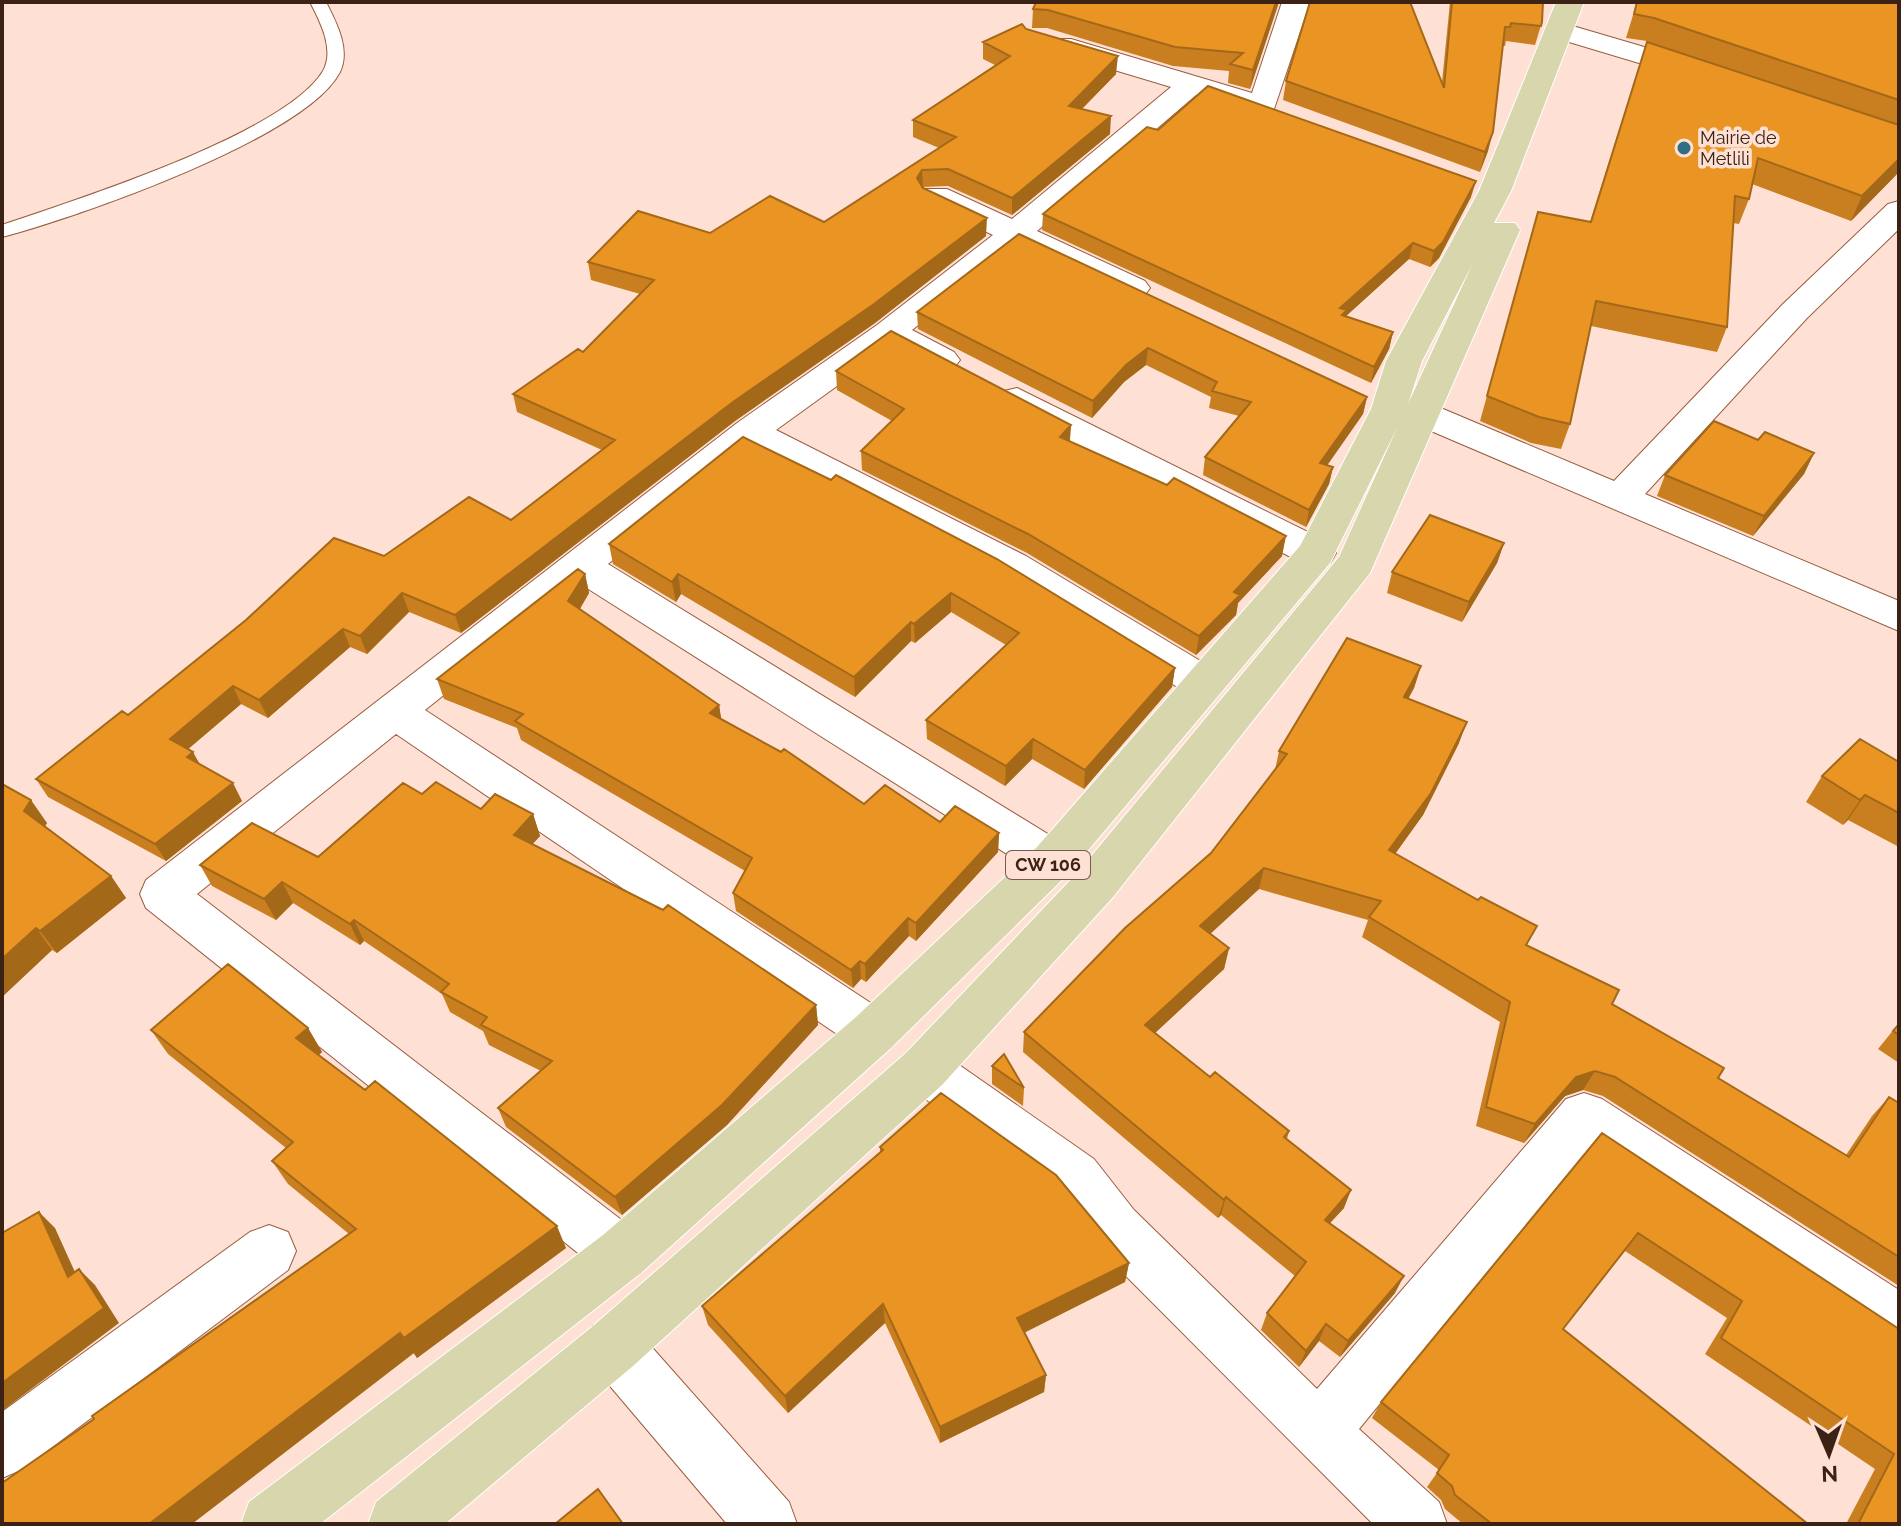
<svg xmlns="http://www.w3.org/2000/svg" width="1901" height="1526" font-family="Raleway,sans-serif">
<rect width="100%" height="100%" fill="#fee1d4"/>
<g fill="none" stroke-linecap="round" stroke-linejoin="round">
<g stroke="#9a5c3e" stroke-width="2">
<path id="service" d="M310 2H326C336 22 351 49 340 72 306 138 75 218 2 237V225C75 200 285 134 323 71 335 50 320 21 310 2Z"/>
</g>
<g stroke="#9a5c3e" stroke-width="2">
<path id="minor" d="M1282 2H1310L1273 112 1263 115 1196 95 1037 231 1145 281 1150 288 1145 295 1133 298 1121 295 1018 246 912 330 954 352 960 360 954 368C931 374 911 358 891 347L776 430 1026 556 1217 671 1223 682 1217 693 1202 698 1187 693 998 576 753 447 608 564 1069 847 1076 860 1069 873 1053 879 1037 873 582 585 425 710 892 1017 899 1032 892 1047 874 1054 856 1047 396 734 197 894 641 1235 649 1254 641 1273 622 1280 603 1273 146 908 140 894 146 880 737 423 877 325 993 235 925 203 920 196 925 189H947L1012 219 1171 87 1051 51 1047 45 1051 39H1071L1252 93Z
M1559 22 1709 66 1713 72 1709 78 1699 81 1549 36 1545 30 1549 24Z
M1899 201V229L1807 318 1645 494 1899 601V631L1410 422 1405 414 1410 406 1423 403 1436 406 1614 481 1783 304 1888 204Z
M1017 388 1330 543 1336 553 1330 563 1316 566 1302 563 1004 407 999 399 1004 391Z
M924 1047 942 1053 1094 1159 1134 1210 1317 1389 1566 1099 1584 1093 1602 1099 1899 1290V1350L1879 1342 1589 1148 1359 1429 1439 1502 1447 1524H1373L1096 1246 1056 1193 906 1085 899 1069 906 1053Z
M269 1225 288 1232 296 1251 288 1270 23 1469 2 1478V1412L250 1232Z
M613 1318 633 1326 789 1502 797 1524H727L593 1366 585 1346 593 1326Z"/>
</g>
<g stroke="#fff" stroke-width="2">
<path id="primary" d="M1556 2H1584L1511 191 1494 223H1515L1520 230 1370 573 1113 897 942 1085 633 1366 445 1524H368L376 1502 593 1326 906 1053 1079 871 1339 557 1398 426 1330 563 1069 873 892 1047 641 1273 320 1524H241L249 1502 603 1235 856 1017 1037 847 1300 546 1371 409 1386 361 1479 191ZM1473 263 1408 404 1422 361Z"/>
</g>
<use href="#service" fill="#fff" fill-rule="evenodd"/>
<use href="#minor" fill="#fff" fill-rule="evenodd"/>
<use href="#primary" fill="#d7d6ac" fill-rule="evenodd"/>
</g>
<path fill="#c97f1f" d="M1279 2 1250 89 1228 83 1229 71 1173 66 1047 28H1032L1033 9Z
M1450 2H1543L1542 22 1535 45 1506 41 1505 46H1503L1488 151 1480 172 1283 100 1286 81 1442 82Z
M1637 2H1899V172L1851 221 1752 184 1749 199 1739 224 1733 223 1727 327 1717 352 1591 326 1570 424 1561 449 1531 443 1480 421 1538 212 1590 222 1647 41 1626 38Z
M1026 29 1116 74 1082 109 1110 134 1012 215 948 186 923 187 986 236 875 323 735 421 461 633 409 612 367 654 350 647 268 718 241 704 188 749 200 764 242 801 166 861 48 797 36 779 128 715 384 556 511 520 602 450 517 412 513 394 583 352 640 294 591 280 588 262 710 233 824 222 939 148 913 137V120L995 65 983 59V42Z
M1158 130 1471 197 1439 258 1430 267 1409 259 1346 316 1393 332 1389 349 1371 383 1042 230 1043 214Z
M1019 234 1367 397 1363 414 1327 465 1333 467 1329 484 1306 527 1203 475 1205 457 1239 416 1209 408 1211 397 1146 365 1124 382 1092 418 918 329 917 312Z
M836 371 1071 425 1070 441 1282 556 1238 603 1236 615 1196 655 1027 553 862 470 861 451 892 421 837 390Z
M743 437 1175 668 1172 687 1084 789 1032 759 1005 786 927 739 926 720 1006 645 951 612 915 643 911 641 855 697 681 594 676 602 613 564 609 544Z
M1758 440 1814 453 1804 474 1753 536 1657 496 1665 475Z
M1504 543 1497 563 1462 622 1387 593 1392 572Z
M585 574 589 593 580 609 719 705 721 719 864 804 940 822 999 833 998 852 916 941 909 936 866 982 861 979 853 988 736 911 733 893 745 871 521 740 517 728 444 699 437 679Z
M1421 666 1414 688 1408 699 1459 743 1423 815 1395 854 1718 1078 1846 1155 1872 1116 1889 1097 1899 1103V1286L1603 1096 1583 1090 1565 1096 1524 1143 1476 1126 1500 1022 1362 937 1368 920 1259 889 1210 934 1229 948 1224 969 1155 1033 1210 1077 1289 1131 1287 1139 1344 1208 1330 1223 1395 1293 1340 1357 1319 1341 1299 1367 1261 1330 1267 1313 1295 1276 1221 1215 1218 1218 1023 1052 1024 1032 1211 853 1275 770 1279 751Z
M1899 762V847L1848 820 1843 825 1806 802 1822 776Z
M2 784 47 823 45 826 111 876 126 898 57 953 52 950 2 997Z
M422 794 481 809 533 814 540 836 532 844 816 1005 818 1025 727 1125 622 1215 506 1127 498 1108 541 1071 489 1045 483 1031 450 1012 442 994 364 941 360 945 293 903 276 920 212 886 200 865 318 857Z
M1899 1023V1063L1878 1049Z
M308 1028 322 1052 319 1055 566 1248 417 1358 414 1353 94 1419 349 1234 288 1184 272 1161 286 1148 168 1054 151 1030Z
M992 1066 1024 1088 1023 1106 992 1084Z
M1602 1133 1896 1328 1899 1524H1846L1875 1469 1705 1354 1727 1318 1625 1251 1563 1329 1808 1524H1463L1445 1509 1441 1500 1427 1487 1439 1470 1372 1418 1381 1402Z
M880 1147 1129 1263 1125 1282 1024 1332 1046 1375 1044 1392 940 1443 885 1323 788 1413 708 1325 702 1306 880 1152Z"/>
<path fill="#a46819" d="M1276 2H1279L1250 89 1253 70Z
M1118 56 1116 74 1068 123 1069 106Z
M1111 116 1110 134 1012 215V198Z
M1493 132 1488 151 1480 172 1485 152Z
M1899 159V172L1851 221 1862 196Z
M922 170 923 187 917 178Z
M1476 181 1471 197 1439 258 1430 267 1434 251Z
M987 218 986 236 875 323 735 421 461 633 455 615 733 402Z
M1413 243 1409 259 1345 317 1343 327 1340 308Z
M1393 332 1389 349 1371 383 1374 367Z
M1148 348 1146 365 1124 382 1092 418 1093 401 1126 365Z
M1367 397 1363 414 1317 480 1320 463Z
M1071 425 1069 444 1060 437Z
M1814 453 1804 474 1753 536 1764 516Z
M1333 467 1329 484 1306 527 1309 510Z
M1286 536 1282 556 1238 603 1236 615 1196 655 1199 636 1234 592Z
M1504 543 1497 563 1462 622 1469 602Z
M585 574 589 593 573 620 568 601Z
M678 574 681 594 676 602 672 582Z
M402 593 409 612 367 654 360 636Z
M951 593V612L915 643 914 624Z
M911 622V641L855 697 854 677Z
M343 629 350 647 268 718 259 700Z
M1421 666 1414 688 1397 719 1404 697Z
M1175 668 1172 687 1084 789 1085 770Z
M233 686 241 704 180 756 170 739Z
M719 705 722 724 710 713Z
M1467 722 1459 743 1423 815 1382 872 1389 850Z
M1033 739 1032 759 1005 786 1006 766Z
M193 752 203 770 187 757Z
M233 783 242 801 166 861 155 844Z
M1865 795 1848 820 1843 825 1860 800Z
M31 800 47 823 40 834 24 811Z
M533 814 540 836 521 857 514 835Z
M999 833 998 852 916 941V923Z
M1264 868 1259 889 1196 947 1200 926Z
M111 876 126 898 57 953 40 931Z
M282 882 293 903 276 920 264 899Z
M908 918 909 936 866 982 865 964Z
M354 920 364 941 360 945 350 924Z
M36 928 52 950 2 997V959Z
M1229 948 1224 969 1142 1045 1145 1025Z
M860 961 861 979 853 988 851 970Z
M816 1005 818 1025 727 1125 622 1215 615 1197Z
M308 1028 322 1052 310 1062 296 1038Z
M1595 1071 1583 1090 1565 1096 1524 1143 1535 1124 1576 1077Z
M1351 1190 1344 1208 1317 1237 1325 1220Z
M1226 1197 1221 1215 1218 1218 1224 1200Z
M39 1212 55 1228 84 1292 68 1277Z
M557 1226 566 1248 417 1358 404 1338Z
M1129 1263 1125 1282 1016 1337 1017 1318Z
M79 1269 95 1285 119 1323 2 1411V1383Z
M1404 1276 1395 1293 1340 1357 1348 1341Z
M883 1304 885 1323 788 1413 785 1396Z
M1326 1324 1319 1341 1299 1367 1306 1351Z
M400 1333 414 1353 192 1524H149Z
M1046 1375 1044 1392 940 1443V1427Z"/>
<path fill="#ea9424" stroke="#a46819" stroke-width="2" d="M1036 2H1276L1253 70 1230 64 1243 53 1175 47 1048 10 1033 9Z
M1310 2H1410L1444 88 1452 2H1543L1542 22 1541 26 1511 23 1510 27H1505L1493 132 1485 152 1286 81Z
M1637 2H1899V100L1654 18 1634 14Z
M1022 24 1026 29 1118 56 1069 106 1111 116 1012 198 948 169 922 170 917 178 923 188 987 218 874 304 733 402 455 615 402 593 360 636 343 629 259 700 233 686 170 739 193 752 187 757 233 783 155 844 36 779 122 711 128 715 246 620 334 538 384 556 469 497 511 520 615 440 513 394 578 349 583 352 654 280 588 262 638 211 710 233 770 196 824 222 956 137 913 120 1010 56 983 42Z
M1647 42 1899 125V159L1862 196 1758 158 1749 199 1735 196 1727 327 1596 301 1570 424 1539 417 1487 396 1538 212 1591 222Z
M1208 86 1476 181 1443 242 1434 251 1413 243 1340 308 1347 310 1342 315 1393 332 1374 367 1043 214 1147 127 1158 130Z
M1019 234 1367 397 1320 463 1333 467 1309 510 1205 457 1251 402 1212 391 1217 382 1148 348 1126 365 1093 401 917 312Z
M891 331 1071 425 1060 437 1167 485 1174 478 1286 536 1234 592 1240 595 1199 636 1028 534 861 451 904 409 836 371Z
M1714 421 1758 440 1765 432 1814 453 1764 516 1665 475Z
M743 437 831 480 836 475 997 559 1175 668 1085 770 1033 739 1006 766 926 720 1019 633 951 593 914 624 911 622 854 677 678 574 672 582 609 544Z
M1430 515 1504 543 1469 602 1392 572Z
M578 569 585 574 568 601 719 705 710 713 781 752 784 749 864 804 885 785 940 822 955 806 999 833 916 923 908 918 865 964 860 961 851 970 733 893 752 858 515 721 523 714 437 679Z
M1347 638 1421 666 1404 697 1467 722 1431 793 1389 850 1478 900 1481 897 1537 926 1526 945 1619 990 1612 1004 1724 1068 1718 1078 1849 1157 1889 1097 1899 1103V1257L1615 1077 1595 1071 1576 1077 1535 1124 1486 1107 1510 1002 1369 917 1381 901 1264 868 1200 926 1229 948 1145 1025 1210 1077 1215 1072 1289 1131 1284 1137 1351 1190 1325 1220 1404 1276 1348 1341 1326 1324 1306 1351 1267 1313 1306 1262 1226 1197 1224 1200 1024 1032 1125 928 1211 853 1287 754 1279 751Z
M1860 739 1899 762V813L1865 795 1860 800 1822 776Z
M436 782 481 809 495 794 533 814 514 835 663 910 668 905 816 1005 722 1105 615 1197 498 1108 552 1061 481 1025 487 1017 441 992 449 984 354 920 350 924 282 882 264 899 200 865 252 823 318 857 403 783 422 794Z
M2 784 31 800 24 811 111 876 40 931 36 928 2 959Z
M228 964 308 1028 296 1038 365 1090 375 1081 557 1226 404 1338 400 1333 149 1524H2V1483L94 1419 92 1416 356 1229 272 1161 293 1142 151 1030Z
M1899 1024V1035L1893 1031Z
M1004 1054 1024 1088 992 1066Z
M941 1093 1056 1175 1129 1263 1017 1318 1046 1375 940 1427 883 1304 785 1396 702 1306 883 1150 880 1147Z
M1602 1133 1899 1329V1524H1858L1894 1454 1721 1338 1742 1301 1638 1233 1563 1329 1808 1524H1492L1455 1495 1452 1486 1437 1473 1449 1455 1381 1402Z
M39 1212 68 1277 79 1269 104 1308 2 1383V1233Z
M598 1489 623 1524H555Z"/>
<circle fill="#316d84" stroke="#fee1d4" stroke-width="3" cx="1684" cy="148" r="8"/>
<g text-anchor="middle" stroke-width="7" stroke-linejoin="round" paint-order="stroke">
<g font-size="18" fill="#3c2215" stroke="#fee1d4" text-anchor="start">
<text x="1700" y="144">Mairie de<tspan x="1700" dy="21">Metlili</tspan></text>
</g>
<rect fill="#fee1d4" stroke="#765b4e" stroke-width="2" x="1006" y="851" width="84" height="28" rx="6"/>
<g font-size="18" font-weight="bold" fill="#3c2215">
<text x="1048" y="871">CW 106</text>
</g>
</g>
<rect width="1901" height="1526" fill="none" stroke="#3c2215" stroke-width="8"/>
<g transform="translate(1829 1454) rotate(178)" stroke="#fee1d4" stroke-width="6" paint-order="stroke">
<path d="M0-6L14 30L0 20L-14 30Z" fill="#3c2215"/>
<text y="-12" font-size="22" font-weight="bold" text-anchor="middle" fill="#3c2215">N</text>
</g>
</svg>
